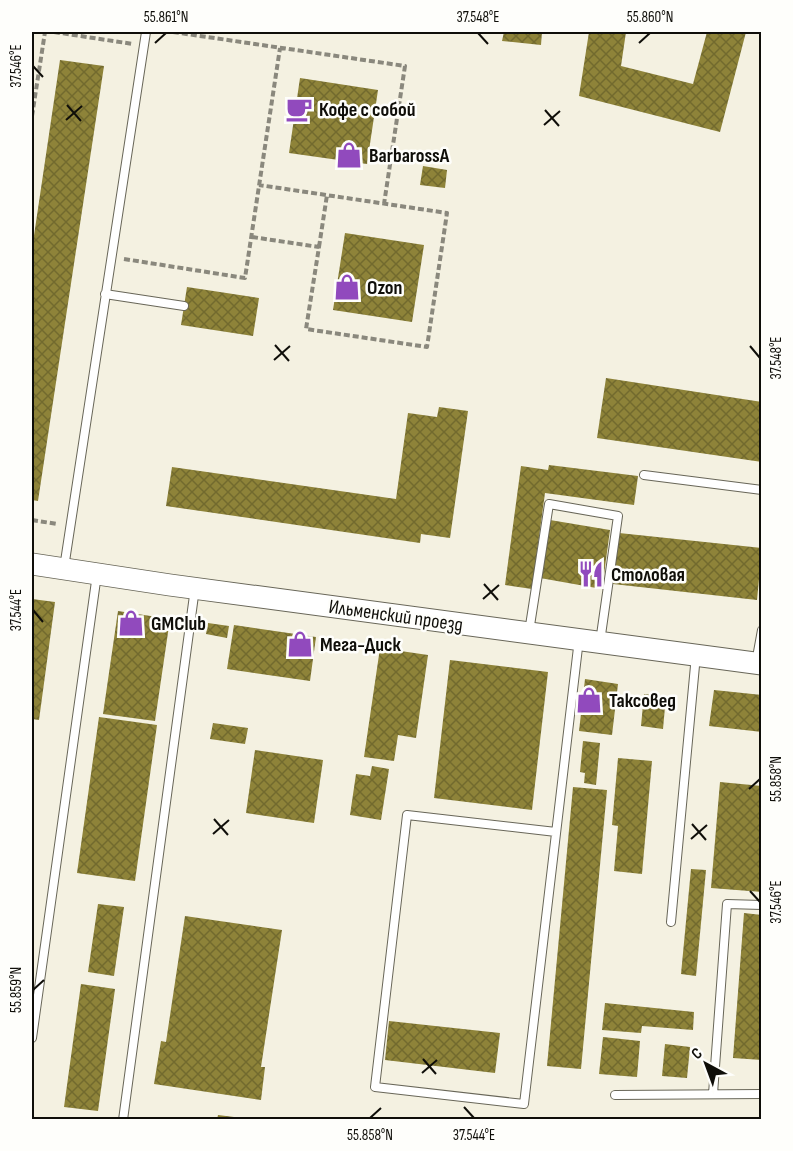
<svg xmlns="http://www.w3.org/2000/svg" width="793" height="1151" font-family="'Sofia Sans Condensed',sans-serif">
<defs>
<pattern id="building-cross-hatch" width="8" height="8" patternUnits="userSpaceOnUse" patternTransform="scale(1.5)"><rect width="8" height="8" fill="#8e8339"/><path d="M0 0l8 8M0 8l8-8" fill="none" stroke="#726a2e"/></pattern>
</defs>
<rect width="100%" height="100%" fill="#f4f1e1"/>
<path fill="url(#building-cross-hatch)" d="M504 32H542L541 45 502 41Z
M589 32H626L621 66 693 84 707 32H746L720 132 579 96Z
M60 60 104 66 38 501 32 500V249Z
M300 78 378 90 367 164 289 153Z
M423 166 447 170 445 188 420 185Z
M345 233 424 245 412 322 333 310Z
M187 287 259 298 253 336 181 325Z
M606 378 762 402V462L597 438Z
M439 407 468 411 450 538 421 534 420 543 166 506 172 467 396 499 408 413 437 417Z
M549 465 638 476 634 505 545 493 532 589 505 585 521 466 548 470Z
M550 520 610 530 602 589 540 578Z
M619 533 762 548 757 600 613 584Z
M32 599 55 602 39 720 32 719Z
M118 611 170 619 155 721 103 714Z
M208 623 229 626 227 638 206 634Z
M234 625 316 637 310 681 227 669Z
M380 648 428 655 416 738 398 735 394 761 364 757Z
M450 660 548 672 532 810 434 798Z
M585 679 618 684 612 735 579 731Z
M714 690 762 695V732L709 726Z
M644 694 666 696 663 729 641 726Z
M99 717 157 725 135 881 77 873Z
M213 723 248 728 245 744 210 739Z
M583 741 600 743 596 785 584 783 585 773 580 772Z
M255 750 323 760 314 823 246 813Z
M618 758 652 761 642 874 614 871 618 826 612 825Z
M372 766 389 769 381 820 350 815 356 774 370 776Z
M720 782 762 786V892L711 888Z
M573 787 607 790 581 1069 547 1066Z
M691 869 706 870 696 976 681 974Z
M98 904 124 907 114 976 88 972Z
M744 913 762 915V1060L733 1058Z
M185 916 282 930 261 1067H265L261 1100 154 1084 161 1041 166 1042Z
M81 984 115 989 98 1111 64 1107Z
M605 1003 694 1012 693 1030 642 1026 641 1033 602 1030Z
M389 1021 500 1033 495 1073 385 1060Z
M603 1037 640 1041 637 1077 599 1074Z
M665 1044 690 1047 687 1078 662 1076Z
M218 1115 242 1118V1120H217Z"/>
<g fill="none" stroke-linecap="round" stroke-linejoin="round">
<g stroke="#686658" stroke-width="10">
<path id="service" d="M105 294 184 306
M644 475 762 490
M64 568 146 32
M529 632 549 504 618 516 600 642
M756 663 762 630
M556 832 407 815 375 1087 524 1104 579 639
M671 922 696 655
M32 1038 97 574
M713 1094 727 904 762 905
M615 1095 762 1094
M123 1120 195 588"/>
</g>
<g stroke="#686658" stroke-width="23">
<path id="tertiary" d="M32 564 170 585 762 664"/>
</g>
<path stroke="#8a887d" stroke-width="4" stroke-dasharray="6 3" stroke-linecap="butt" d="M54 32 133 44
M173 32 405 66 384 204
M32 116 45 32
M252 237 319 247 306 329 427 347 447 213 259 185
M319 247 327 195
M124 259 245 278 280 48
M32 520 57 524"/>
<use href="#service" stroke="#fff" stroke-width="8"/>
<use href="#tertiary" stroke="#fff" stroke-width="21"/>
</g>
<path fill="none" stroke="#0f0e09" stroke-width="2" d="M478 33 488 44M155 43 166 33M639 43 650 33M33 66 43 77M67 105 81 121M545 110 559 126M66 120 82 106M544 125 560 111M275 345 289 361M750 346 760 358M274 360 290 346M484 584 498 600M483 599 499 585M33 610 43 622M749 789 760 779M214 819 228 835M692 824 706 840M213 834 229 820M691 839 707 825M750 891 760 902M33 990 44 980M423 1059 436 1074M422 1073 437 1060M464 1107 474 1118M370 1118 381 1108"/>
<defs>
<g id="cafe-bare" transform="scale(2.07)"><path d="M-5.5-4.5H6V0H3Q3 3.5 0 3.5H-2.5Q-5.5 3.5-5.5 0ZM3-3.2v2h1.7v-2ZM-6 4.5H4V6H-6Z" fill="#914abd" stroke="#fefefb" stroke-width="2.5" paint-order="stroke"/></g>
<g id="shop-bare" transform="scale(2.07)"><path d="M-5-2.5h2.3a2.7 3.5 0 0 1 5.4 0H5L5.5 6h-11ZM-1.5-2.5h3a1.5 2.3 0 0 0-3 0Z" fill="#914abd" stroke="#fefefb" stroke-width="2.5" paint-order="stroke"/></g>
<g id="restaurant-bare" transform="scale(2.07)"><path d="M-5-6h1v4h1v-4h1v4h1v-4h1v5L-1.5 .5V6h-2V.5L-5-1ZM5-6V6H3V1.5H1.5Q1.5-4 5-6Z" fill="#914abd" stroke="#fefefb" stroke-width="2.5" paint-order="stroke"/></g>
</defs>
<g fill-rule="evenodd">
<use href="#cafe-bare" x="299" y="109"/>
<use href="#shop-bare" x="349" y="155"/>
<use href="#shop-bare" x="347" y="287"/>
<use href="#restaurant-bare" x="591" y="574"/>
<use href="#shop-bare" x="131" y="623"/>
<use href="#shop-bare" x="300" y="644"/>
<use href="#shop-bare" x="589" y="700"/>
</g>
<g text-anchor="middle" stroke-width="5" stroke-linejoin="round" paint-order="stroke">
<g font-size="20" font-weight="bold" fill="#0f0e09" stroke="#fefefb" text-anchor="start">
<text x="319" y="116">Кофе с собой</text>
<text x="369" y="162">BarbarossA</text>
<text x="367" y="294">Ozon</text>
<text x="611" y="581">Столовая</text>
<text x="151" y="630">GMClub</text>
<text x="320" y="651">Мега-Диск</text>
<text x="609" y="707">Таксовед</text>
</g>
<g font-size="20" fill="#0f0e09" stroke="#fefefb">
<text transform="translate(396 615) rotate(8)" y="7">Ильменский проезд</text>
</g>
</g>
<rect width="793" height="1151" fill="none" stroke="#fefefb" stroke-width="66"/>
<g transform="translate(706 1064) rotate(319)" stroke="#fefefb" stroke-width="4.5" paint-order="stroke">
<path d="M0-4.5L10 22L0 15L-10 22Z" fill="#0f0e09"/>
<text y="-9" font-size="16" font-weight="bold" text-anchor="middle" fill="#0f0e09">С</text>
</g>
<rect x="33" y="33" width="727" height="1085" fill="none" stroke="#0f0e09" stroke-width="2"/>
<g font-size="15" text-anchor="middle" fill="#0f0e09">
<text x="166" y="22">55.861°N</text>
<text x="478" y="22">37.548°E</text>
<text x="650" y="22">55.860°N</text>
<text transform="translate(16 66) rotate(-90)" y="5">37.546°E</text>
<text transform="translate(776 358) rotate(-90)" y="5">37.548°E</text>
<text transform="translate(16 610) rotate(-90)" y="5">37.544°E</text>
<text transform="translate(776 779) rotate(-90)" y="5">55.858°N</text>
<text transform="translate(776 902) rotate(-90)" y="5">37.546°E</text>
<text transform="translate(16 990) rotate(-90)" y="5">55.859°N</text>
<text x="370" y="1140">55.858°N</text>
<text x="474" y="1140">37.544°E</text>
</g>
</svg>
